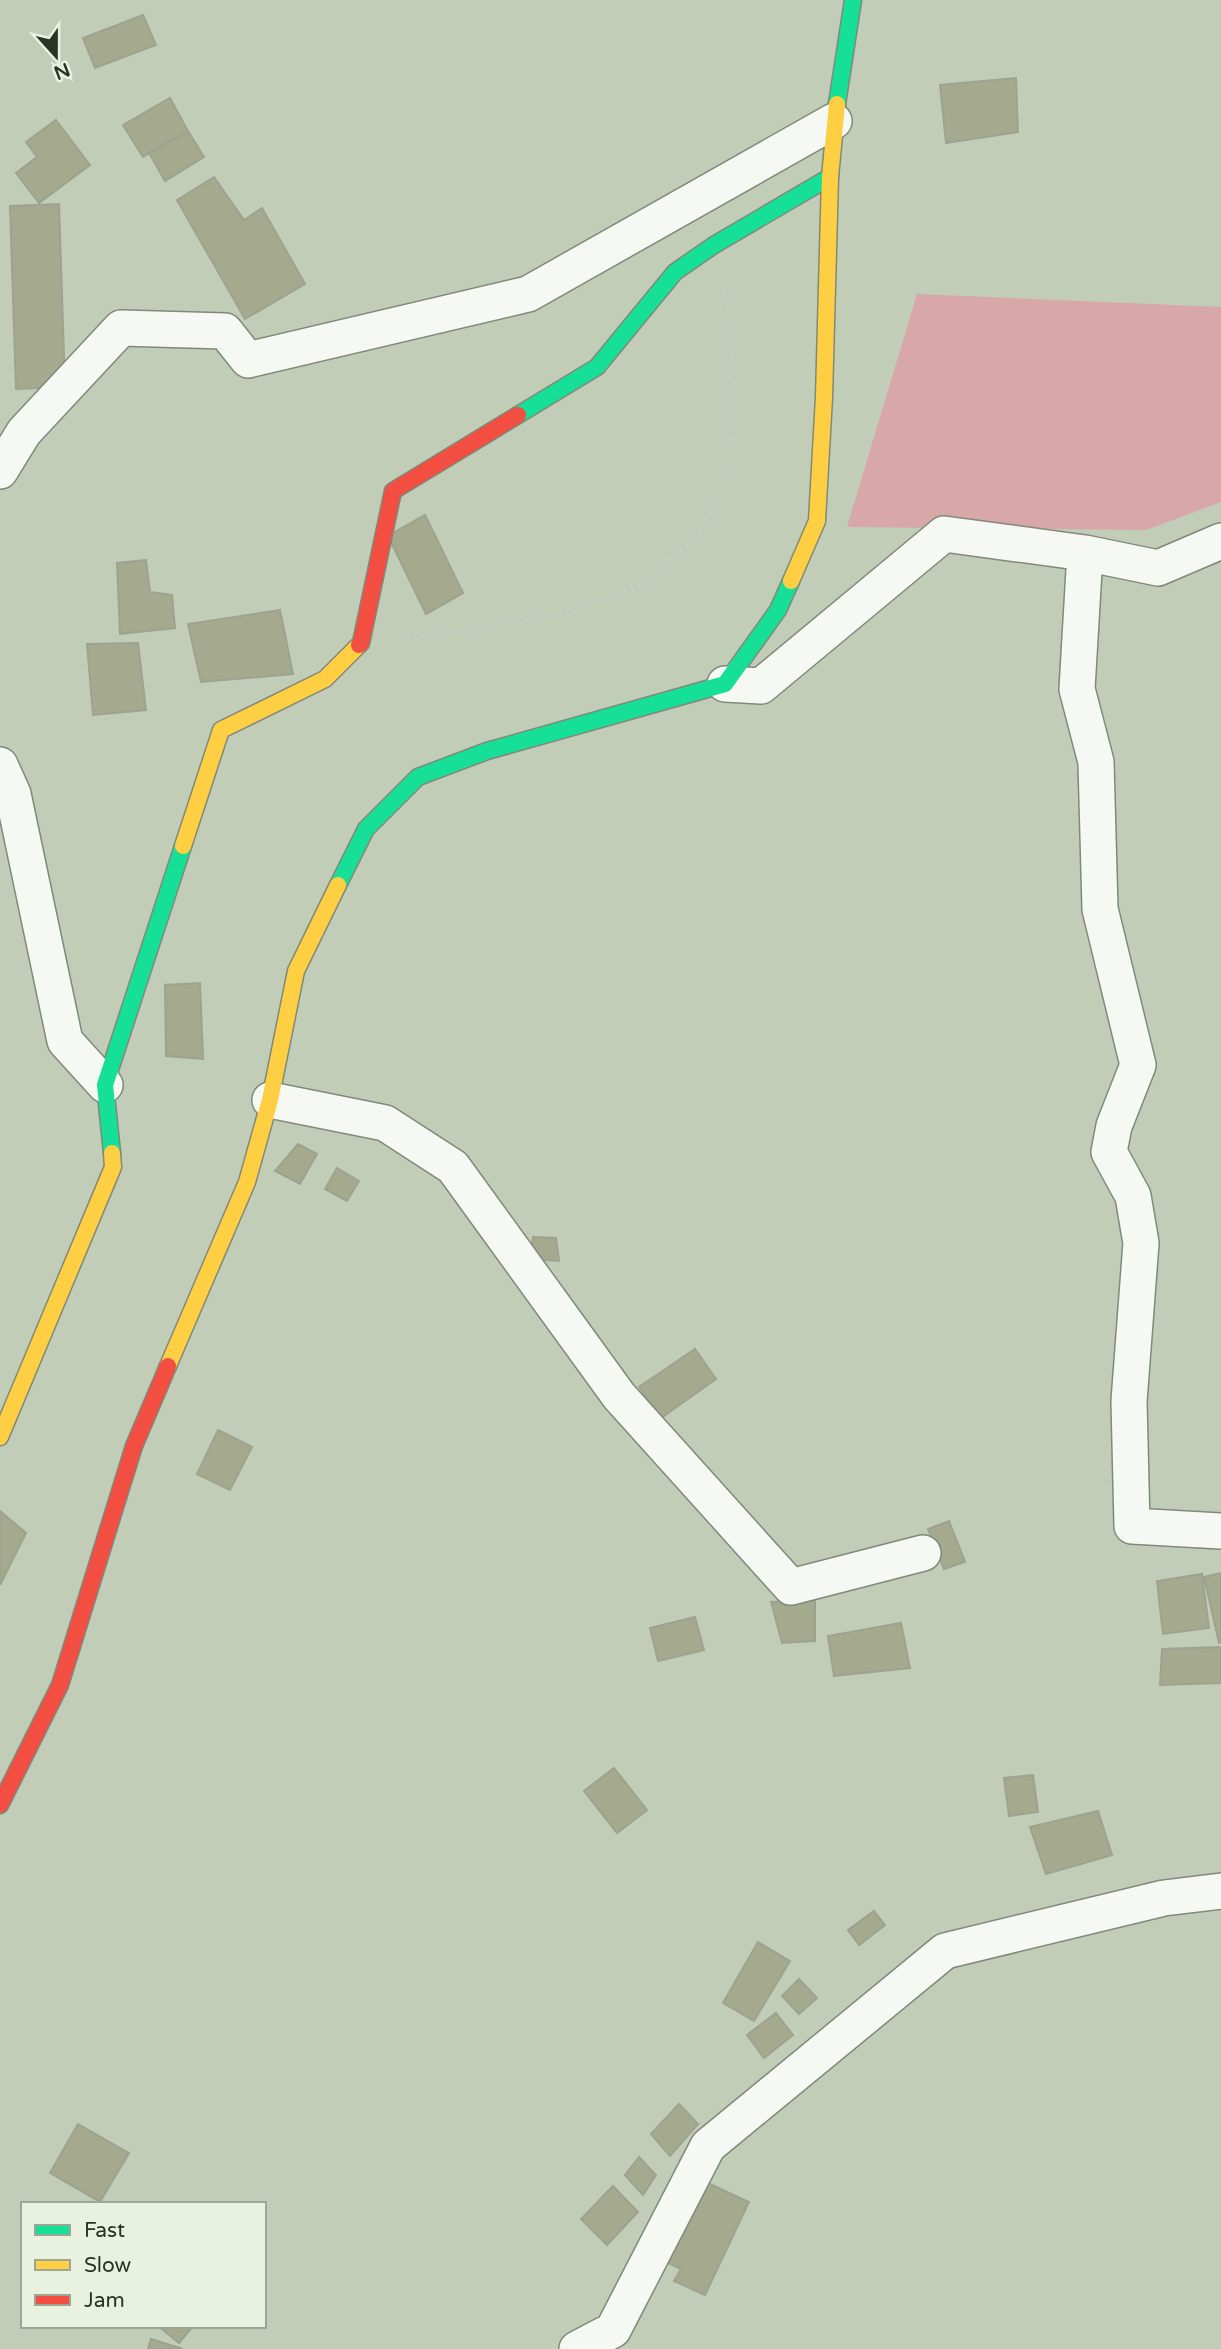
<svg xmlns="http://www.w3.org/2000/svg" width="1221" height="2349" font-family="'Varela Round',sans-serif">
<rect width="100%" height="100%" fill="#c2cdb8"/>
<path fill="#d7a8a7" d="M917 294 1221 307V502L1146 530 847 527Z"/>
<path fill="#a5aa8e" stroke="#9da291" stroke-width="2" d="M143 15 156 45 95 68 83 38Z
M1016 78 1018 132 946 143 940 85Z
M170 98 188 131 143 157 123 125Z
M56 120 90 165 39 203 16 173 37 157 26 142Z
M188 131 204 157 165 181 149 153Z
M214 177 244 220 262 208 305 284 245 319 177 200Z
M59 204 65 387 16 389 10 206Z
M425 515 463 593 426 614 388 536Z
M146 560 150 592 172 595 175 628 120 634 117 563Z
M280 610 293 674 201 682 188 624Z
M138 643 146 710 93 715 87 644Z
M200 983 203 1059 166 1056 165 985Z
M298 1144 317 1154 300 1184 275 1171Z
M337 1168 359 1181 347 1201 325 1189Z
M533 1237 556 1238 559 1261 530 1259Z
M695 1349 716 1379 661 1418 639 1387Z
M218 1430 252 1447 230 1490 197 1474Z
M0 1511 26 1533 0 1585Z
M949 1521 965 1562 944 1569 928 1529Z
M1221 1573V1642L1219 1643 1204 1577Z
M1202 1574 1209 1628 1163 1634 1157 1581Z
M815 1600V1641L782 1643 771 1602Z
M695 1617 704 1650 658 1661 650 1628Z
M901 1623 910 1668 834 1676 828 1636Z
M1221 1647V1683L1160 1685 1162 1649Z
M614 1768 647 1810 617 1833 584 1791Z
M1033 1775 1038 1812 1009 1816 1004 1778Z
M1098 1811 1112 1855 1046 1874 1030 1827Z
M874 1911 885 1925 859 1945 848 1930Z
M758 1942 790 1961 754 2021 723 2003Z
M799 1979 817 1998 799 2014 782 1996Z
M776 2013 793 2035 764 2058 747 2035Z
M679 2104 698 2124 670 2156 651 2134Z
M78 2124 129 2153 100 2202 50 2173Z
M639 2157 656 2175 643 2195 625 2175Z
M701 2180 749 2202 705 2295 674 2281 681 2269 664 2261Z
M613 2186 638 2212 607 2245 581 2219Z
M158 2326H193L179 2343Z
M151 2339 183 2349H148Z"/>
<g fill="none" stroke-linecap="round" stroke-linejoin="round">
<g stroke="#818979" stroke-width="38">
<path id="street" d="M0 471 24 432 121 328 225 331 248 360 528 294 834 121
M1085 553 1077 689 1096 762 1100 909 1138 1065 1114 1126 1109 1152 1133 1196 1141 1243 1129 1401 1132 1526 1221 1531
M725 684 761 686 944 534 1085 553 1158 568 1221 541
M0 765 13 794 65 1041 105 1085
M270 1100 385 1123 453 1167 619 1396 791 1587 923 1553
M577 2349 613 2330 708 2146 945 1951 1164 1898 1221 1891"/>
</g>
<g stroke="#818979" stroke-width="19">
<path id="fast" d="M837 104 853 0
M518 415 597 367 675 272 714 245 830 177
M338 885 366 829 418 777 487 751 725 684 778 610 791 581
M112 1153 105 1085 183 846"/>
</g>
<g stroke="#818979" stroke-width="19">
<path id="slow" d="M791 581 817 521 824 397 830 177 837 104
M183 846 221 730 325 679 359 645
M168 1366 247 1182 270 1100 296 971 338 885
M0 1437 113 1167 112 1153"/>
</g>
<g stroke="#818979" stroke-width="19">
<path id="jam" d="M359 645 361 643 393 491 518 415
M0 1805 60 1685 134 1446 168 1366"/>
</g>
<path stroke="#cacdc7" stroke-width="4.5" stroke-dasharray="2 5" stroke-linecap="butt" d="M400 639 471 630 574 611 643 584 698 537 723 481 735 408 729 308 723 284"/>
<use href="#street" stroke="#f6f8f4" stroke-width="35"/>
<use href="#fast" stroke="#16e098" stroke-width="16"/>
<use href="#slow" stroke="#ffcf43" stroke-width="16"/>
<use href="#jam" stroke="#f24e42" stroke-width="16"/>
</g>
<rect x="21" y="2202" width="245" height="126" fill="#e8f2df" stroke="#9ca694" stroke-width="2"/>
<rect x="35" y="2225" width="35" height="10" fill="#16e098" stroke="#9ca694" stroke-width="2"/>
<text x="84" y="2237" font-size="21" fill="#2b3324">Fast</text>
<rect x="35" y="2260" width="35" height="10" fill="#ffcf43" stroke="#9ca694" stroke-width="2"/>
<text x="84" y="2272" font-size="21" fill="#2b3324">Slow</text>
<rect x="35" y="2295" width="35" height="10" fill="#f24e42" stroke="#9ca694" stroke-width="2"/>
<text x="84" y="2307" font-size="21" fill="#2b3324">Jam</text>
<g transform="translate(56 56) rotate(159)" stroke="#e8f2df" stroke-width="5" paint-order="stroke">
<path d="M0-5L12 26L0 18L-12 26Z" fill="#2b3324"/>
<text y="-10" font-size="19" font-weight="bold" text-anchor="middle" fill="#2b3324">N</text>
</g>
</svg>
